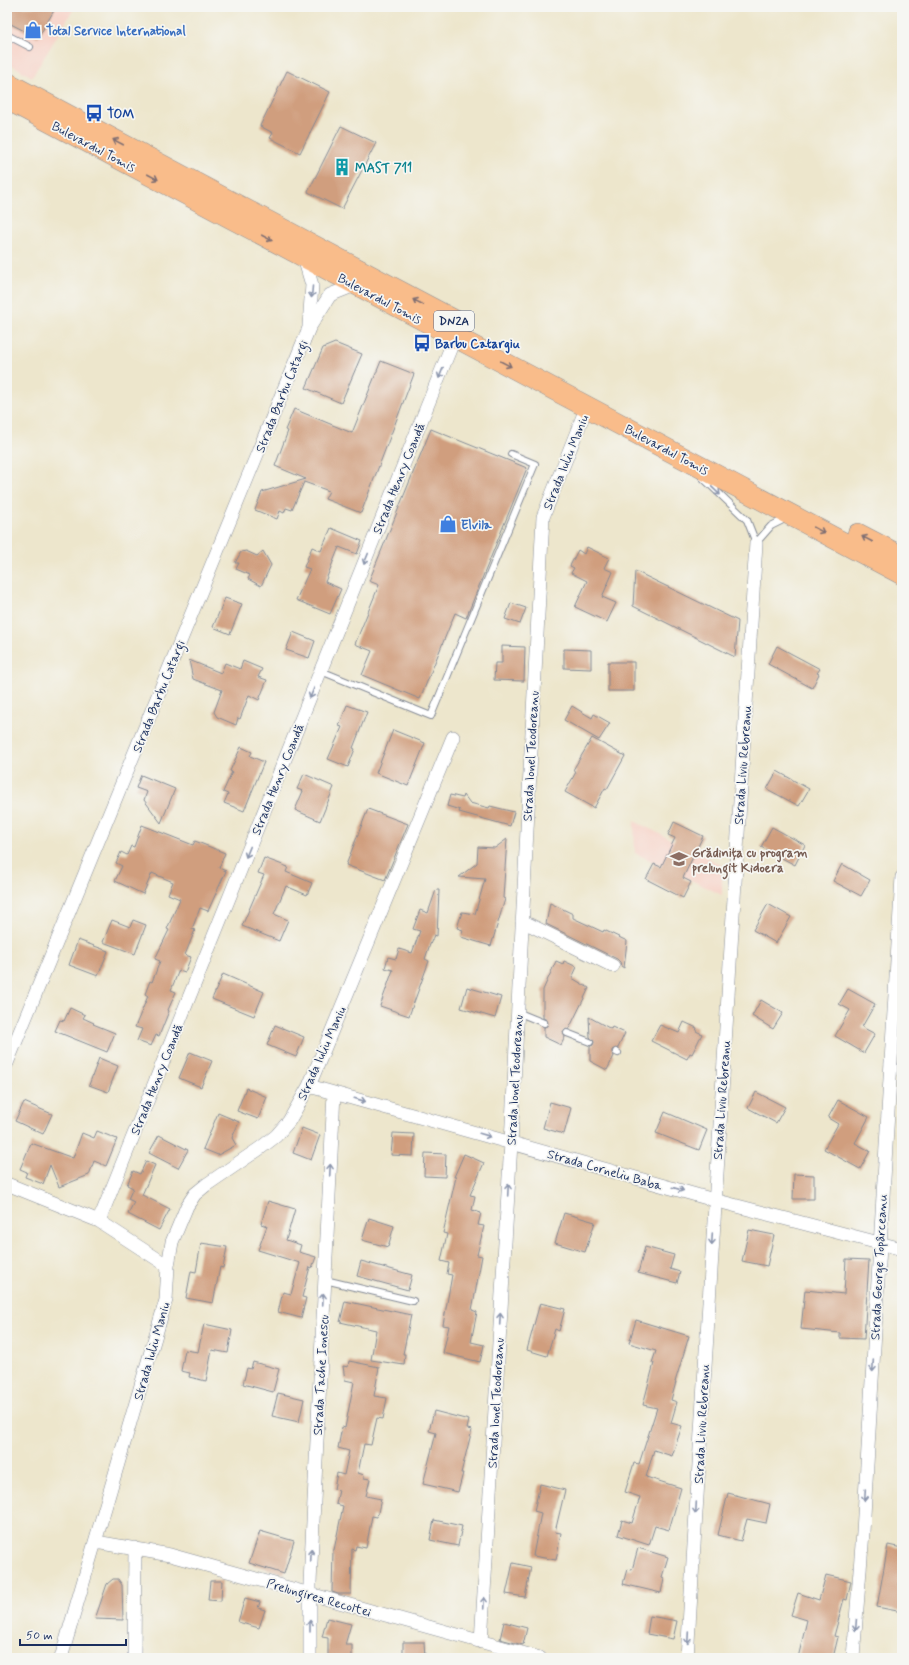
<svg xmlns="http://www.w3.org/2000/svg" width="909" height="1665" font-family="Mynerve,sans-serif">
<rect width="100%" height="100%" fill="#f6f6f2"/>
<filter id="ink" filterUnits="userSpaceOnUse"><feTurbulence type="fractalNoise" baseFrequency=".025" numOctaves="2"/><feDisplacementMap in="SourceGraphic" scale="8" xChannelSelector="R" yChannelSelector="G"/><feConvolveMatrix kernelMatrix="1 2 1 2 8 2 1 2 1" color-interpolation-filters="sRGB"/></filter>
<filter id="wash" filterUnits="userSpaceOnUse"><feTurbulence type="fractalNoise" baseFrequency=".012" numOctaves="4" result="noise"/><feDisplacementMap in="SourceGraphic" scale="16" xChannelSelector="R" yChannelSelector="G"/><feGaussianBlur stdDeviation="0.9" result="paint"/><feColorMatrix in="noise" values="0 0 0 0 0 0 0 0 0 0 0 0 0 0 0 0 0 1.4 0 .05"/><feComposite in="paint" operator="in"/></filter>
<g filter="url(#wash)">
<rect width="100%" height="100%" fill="#ede6cc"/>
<path fill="#f7d1c6" d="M7 7H75L32 77 7 62Z
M634 821 722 865V895L635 853Z"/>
<g id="blocks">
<path fill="#d09e7e" d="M7 7H56L38 38 7 22Z
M287 71 330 92 300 153 270 138 273 133 260 126Z
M341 126 376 143 342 209 308 192Z
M335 343 362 354 341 403 306 388 323 348Z
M381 361 414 374 361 513 325 499 329 491 304 482 292 510 286 508 284 513 280 511 277 519 255 510 262 492 306 479 275 466 288 431 285 430 294 409 352 433Z
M431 429 527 468 466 618 455 613 420 699 362 675 372 651 355 644 379 585 369 581Z
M331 528 362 541 357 554 339 547 325 582 341 589 330 614 296 600 310 569 304 567 312 547 321 551Z
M587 547 609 558 604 568 613 572 602 597 616 603 607 622 575 607 587 581 571 573 574 568 570 566 578 550 584 554Z
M246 551 257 556 263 551 271 565 261 586 248 579 250 575 236 569 239 563H235L241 552Z
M635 571 738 621 735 657 633 606Z
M225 598 242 604 230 634 213 627Z
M511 603 526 608 520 624 505 619Z
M293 632 315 641 309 658 286 650Z
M502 646 525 647 524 681 494 680 495 663H502Z
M777 646 820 669 817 673 819 674 812 688 768 664Z
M564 649 591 650V669L564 668Z
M189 660 221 673 225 663 240 669 243 661 262 669 258 677 267 680 259 700 249 695 240 719 238 718 236 725 217 717 214 712 222 690 193 679Z
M608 662H634V691H608Z
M347 705 367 712 353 748 355 749 348 767 328 759 342 727 339 726Z
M572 706 592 718 594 714 610 723 599 740 564 720Z
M393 730 425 743 408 786 376 773Z
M592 738 625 756 607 789 605 788 594 808 565 792 576 772 573 770Z
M241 747 252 752 250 756 264 762 244 811 224 803 228 794 223 792 232 772 230 771Z
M777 771 809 789 799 806 767 789Z
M304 774 334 787 320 821 295 810 303 791 297 789Z
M141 775 175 789 161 823 144 800 147 792 136 788Z
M450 795 463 798 464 795 470 803 489 808 490 806 514 812 510 826 459 812 460 810 447 806Z
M368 809 408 824 385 880 346 865Z
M674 822 703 836 683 878 691 882 683 898 646 879 654 864 661 867 675 838 668 835Z
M142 825 193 845 195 841 225 853 219 868 226 871 208 911 200 908 192 929 195 930 185 955 191 957 185 972 179 970 171 990 176 992 168 1010 169 1011 159 1036 156 1035 151 1046 137 1041 142 1029 135 1027 148 996 145 994 150 981 152 982 160 961 155 959 169 930 167 929 180 899 168 894 173 882 152 873 143 894 115 881 122 866 116 863 121 852 127 855 131 846 134 847Z
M772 827 805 845 795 865 761 847Z
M507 839 503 898 505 899 491 946 461 937 463 930 457 928 462 912 475 914 485 879 459 877 477 863 478 847 495 848Z
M264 858 288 867 286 872 312 883 307 895 286 886 274 914 288 920 279 941 242 926 264 875 258 873Z
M842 864 870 880 861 896 833 881Z
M436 890H439L437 936 434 935 429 947 425 959 429 961 409 1016 380 1006 393 970 385 968 388 957 396 959 399 949 412 953 420 931 413 929 420 910 428 913Z
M550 903 573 914V918L603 932 604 930 627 941 624 968 621 966 620 962 617 959 546 924Z
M768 904 791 917 776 943 753 930Z
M112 920 130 927 133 920 146 925 135 954 103 942Z
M78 940 108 951 98 976 69 965Z
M556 961 563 964 564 961 577 967 572 978 589 988 569 1029 563 1031 565 1037 561 1045 544 1037V1027L547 1026 548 1023 547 1020 543 1018V990Z
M223 974 264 992 254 1016 212 999Z
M467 987 501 997 495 1018 461 1008Z
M848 989 875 1004 862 1027 875 1034 864 1053 835 1036 850 1010 839 1004Z
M761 1000 783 1013 773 1029 752 1016Z
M70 1008 85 1015 83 1018 94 1023 93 1024 115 1033 107 1052 55 1031 60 1020 64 1021Z
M589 1017 611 1029 612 1027 625 1033 618 1048 612 1050V1053L614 1056 607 1070 590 1061V1046L593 1045 594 1042 590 1037Z
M684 1022 697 1028 696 1031 702 1034 692 1054 690 1053 687 1059 651 1041 660 1025 679 1033Z
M275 1025 304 1037 296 1057 267 1045Z
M190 1052 212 1061 201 1087 179 1078Z
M99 1058 118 1066 108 1092 89 1085Z
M246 1088 267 1097 258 1119 237 1111Z
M756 1092 785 1107 776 1123 748 1108Z
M838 1100 869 1117 855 1143 870 1151 860 1169 824 1149 838 1124 828 1118Z
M24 1102 52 1114 43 1134 15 1121Z
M550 1102 571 1108 564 1134 543 1128Z
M665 1112 707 1130 699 1150 656 1133Z
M218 1113 239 1122 232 1138 236 1145 218 1155 203 1149Z
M302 1128 320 1135 311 1160 293 1153Z
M97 1131 117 1139 106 1166 94 1161 89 1175 59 1187 50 1165 43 1184 25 1177 27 1172 20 1169 31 1143 73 1158 82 1133 94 1138Z
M393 1133 414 1134 413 1156 391 1155Z
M159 1135 188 1150 178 1168 149 1153Z
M425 1153 446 1154 445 1177 424 1176Z
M464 1154 484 1163 470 1195 475 1196 472 1210 481 1213 478 1225 484 1226 477 1255 482 1256 472 1310 477 1312 471 1342 484 1345 480 1362 443 1353 449 1326 443 1325 452 1275 447 1274 449 1263 441 1261 447 1234 443 1233 456 1177H454Z
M146 1161 155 1165 142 1195 170 1209 159 1230 128 1214 134 1202 128 1199 133 1188 127 1185 133 1171 140 1174Z
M794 1174 814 1175V1199H793Z
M268 1201 295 1209 286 1240 301 1245 299 1252 316 1257 312 1268 310 1267 302 1297 306 1298 301 1318 278 1312 283 1292 291 1294 300 1263 258 1250 267 1226 261 1224Z
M564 1213 595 1222 585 1252 555 1243Z
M369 1218 394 1226 388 1247 362 1240Z
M749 1230 774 1235 767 1266 742 1261Z
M201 1243 227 1247 223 1268 220 1267 213 1303 186 1298 191 1271 196 1272Z
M645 1247 674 1255 670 1269 680 1272 677 1283 638 1273Z
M846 1259 869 1260 864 1339 840 1338V1333L801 1329 805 1290 844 1294Z
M361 1261 412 1275 408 1290 357 1276Z
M345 1301 411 1315 403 1354H405L404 1365 371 1360 376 1330 340 1322Z
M540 1303 565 1309 559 1331 555 1329 547 1356 527 1350Z
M636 1320 689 1336 675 1382H676L671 1400 677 1402 671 1423 682 1426 672 1456 654 1450 646 1477 681 1488 669 1530 655 1526 649 1545 618 1535 622 1520 632 1523 640 1497 625 1492 634 1463 639 1464 657 1408 643 1405 654 1363H652L656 1351 629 1343Z
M204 1324 232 1330 228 1353 212 1350 206 1381 189 1377 190 1373 181 1371 185 1350 198 1352Z
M349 1361 379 1367 374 1396 387 1398 383 1419 377 1418 371 1445 364 1444 358 1473 364 1475V1478L370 1479 366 1496 381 1499 377 1517 372 1516 366 1548 356 1546 355 1550 352 1549 351 1594H338L332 1592 333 1550H334L343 1506 336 1504 339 1490 334 1489 337 1473 344 1475 349 1451 338 1448 342 1427 345 1428 354 1382 345 1380 343 1366 348 1367Z
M253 1362 279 1369 273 1392 243 1384 247 1368 251 1369Z
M278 1393 304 1399 299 1422 272 1416Z
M434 1411 469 1420 467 1429 472 1430 461 1473H463L458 1492 423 1484 436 1433 429 1431Z
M540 1484 565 1490 555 1532 561 1533 556 1560 533 1556 541 1513 534 1511Z
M728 1493 770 1504 766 1523 747 1519 741 1541 718 1535Z
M434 1520 462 1526 458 1546 430 1540Z
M260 1531 294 1541 284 1574 249 1563Z
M888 1545 902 1548V1566L898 1585 902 1586V1612L877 1607Z
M638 1548 668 1557 662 1577 664 1578 661 1593 623 1584 627 1569 632 1570Z
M513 1563 531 1567 525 1597 506 1594Z
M826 1575 851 1581 847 1600 844 1599 834 1636 838 1637 833 1658H798L807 1620 791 1615 798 1593 819 1600Z
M113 1579H118L122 1585 123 1620 95 1619 107 1584Z
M210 1581H222L221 1601 208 1600Z
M245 1598 260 1602 258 1608 265 1610 259 1628 238 1622Z
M650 1616 677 1621 673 1639 647 1634Z
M327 1618 351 1624 345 1645H352V1658H328V1638L322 1637Z
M504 1622 527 1628 523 1645 500 1639Z
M403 1642H424L425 1658H403Z"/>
</g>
</g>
<g filter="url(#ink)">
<use href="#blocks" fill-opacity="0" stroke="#848a95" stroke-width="1"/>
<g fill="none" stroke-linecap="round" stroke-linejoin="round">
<g stroke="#848a95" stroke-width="8">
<path id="lane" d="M7 35 30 47
M702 477 747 520 756 543 771 526 787 518
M321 671 431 716 535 464 511 454
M517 1012 544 1023
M567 1033 590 1042
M616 1052 618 1053
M325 1280 413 1301"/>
</g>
<g stroke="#848a95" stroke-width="14">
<path id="street" d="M304 258 312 285 309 326
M522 921 613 966
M7 1063 309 328 330 295 355 285
M309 1086 714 1200 902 1249
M7 1184 99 1221 168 1266
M99 1221 455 337
M96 1542 170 1555 540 1658
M481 1642 511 1143 543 517 587 406
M61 1658 166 1300 168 1266 172 1242 187 1206 195 1194 206 1185 259 1149 276 1136 289 1121 309 1086 453 737
M134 1658 135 1548
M310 1658V1583L334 1093
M687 1658 756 543
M853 1658 863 1532 902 877"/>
</g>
<g stroke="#848a95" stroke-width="22">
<path id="primary" d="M7 83 461 324
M7 99 902 574
M858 534 902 557"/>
</g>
<use href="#lane" stroke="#fff" stroke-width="6"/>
<use href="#street" stroke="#fff" stroke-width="13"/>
<use href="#primary" stroke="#f9bc8a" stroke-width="21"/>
</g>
<defs><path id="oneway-shaft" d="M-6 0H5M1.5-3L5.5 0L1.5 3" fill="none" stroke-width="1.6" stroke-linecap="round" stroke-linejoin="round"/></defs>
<g stroke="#7f6e72">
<use href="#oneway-shaft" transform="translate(118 142) rotate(-152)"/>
<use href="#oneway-shaft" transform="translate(153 177) rotate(28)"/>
<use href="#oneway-shaft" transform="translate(267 238) rotate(28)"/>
<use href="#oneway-shaft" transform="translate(418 302) rotate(-152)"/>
<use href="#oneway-shaft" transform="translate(506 364) rotate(28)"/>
<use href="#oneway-shaft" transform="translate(819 530) rotate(28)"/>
<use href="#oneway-shaft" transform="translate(867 539) rotate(-152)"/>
</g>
<g stroke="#8d97ae">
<use href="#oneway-shaft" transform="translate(312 292) rotate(95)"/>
<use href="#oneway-shaft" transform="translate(441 373) rotate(112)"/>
<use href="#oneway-shaft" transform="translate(716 491) rotate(44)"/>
<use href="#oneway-shaft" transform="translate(366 559) rotate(112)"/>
<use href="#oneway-shaft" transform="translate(312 693) rotate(112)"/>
<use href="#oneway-shaft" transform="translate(248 852) rotate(112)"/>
<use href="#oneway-shaft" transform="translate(360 1100) rotate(16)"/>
<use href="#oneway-shaft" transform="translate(485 1135) rotate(16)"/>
<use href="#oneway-shaft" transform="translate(330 1170) rotate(-87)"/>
<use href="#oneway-shaft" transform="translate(678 1189) rotate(16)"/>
<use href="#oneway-shaft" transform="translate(508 1190) rotate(-87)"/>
<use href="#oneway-shaft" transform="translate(712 1239) rotate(93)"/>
<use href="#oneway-shaft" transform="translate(323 1299) rotate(-87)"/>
<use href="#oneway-shaft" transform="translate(500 1319) rotate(-87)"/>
<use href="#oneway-shaft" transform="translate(873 1366) rotate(93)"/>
<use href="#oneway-shaft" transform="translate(865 1495) rotate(93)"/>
<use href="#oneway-shaft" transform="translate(696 1508) rotate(93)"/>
<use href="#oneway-shaft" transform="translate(311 1555) rotate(-87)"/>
<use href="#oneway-shaft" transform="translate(484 1603) rotate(-87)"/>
<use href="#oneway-shaft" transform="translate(856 1625) rotate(94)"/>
<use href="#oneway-shaft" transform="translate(310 1626) rotate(-90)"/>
<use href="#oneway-shaft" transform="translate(688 1638) rotate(93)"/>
</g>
</g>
<defs>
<g id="shop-bare" transform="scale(1.38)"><path d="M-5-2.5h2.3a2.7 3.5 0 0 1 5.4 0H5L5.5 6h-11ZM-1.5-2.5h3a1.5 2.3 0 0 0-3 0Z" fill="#3f7fe0" stroke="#f6f6f2" stroke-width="2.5" paint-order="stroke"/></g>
<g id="bus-bare" transform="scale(1.38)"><path d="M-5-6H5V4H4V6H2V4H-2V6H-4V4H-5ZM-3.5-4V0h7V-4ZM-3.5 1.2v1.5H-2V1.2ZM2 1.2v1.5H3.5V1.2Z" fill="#1a4fb4" stroke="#f6f6f2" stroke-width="2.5" paint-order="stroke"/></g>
<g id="building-bare" transform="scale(1.38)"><path d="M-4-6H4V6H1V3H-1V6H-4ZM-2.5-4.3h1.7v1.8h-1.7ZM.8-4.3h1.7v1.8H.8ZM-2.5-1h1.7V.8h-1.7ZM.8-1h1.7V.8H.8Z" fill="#0f9aa8" stroke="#f6f6f2" stroke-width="2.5" paint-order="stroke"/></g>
<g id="school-bare" transform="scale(1.38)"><path d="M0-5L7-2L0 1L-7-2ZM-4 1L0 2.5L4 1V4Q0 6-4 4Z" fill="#8d6e63" stroke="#f6f6f2" stroke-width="2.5" paint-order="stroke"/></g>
</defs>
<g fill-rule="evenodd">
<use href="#shop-bare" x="33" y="30"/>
<use href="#bus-bare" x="94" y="113"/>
<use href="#building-bare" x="342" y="167"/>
<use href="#bus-bare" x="422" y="343"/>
<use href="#shop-bare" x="448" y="524"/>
<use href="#school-bare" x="679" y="859"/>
</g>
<g text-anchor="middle" stroke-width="3.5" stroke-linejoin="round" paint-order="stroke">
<rect fill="#f6f6f2" stroke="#5d6b8a" stroke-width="1" x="434" y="311" width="40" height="20" rx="3"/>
<g font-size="12" font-weight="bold" fill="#1b2f5e">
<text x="454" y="325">DN2A</text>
</g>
<g font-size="13" font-weight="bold" fill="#366cbe" stroke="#f6f6f2" text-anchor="start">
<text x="46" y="35">Total Service International</text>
<text x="461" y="529">Elvila</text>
</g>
<g font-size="13" font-weight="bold" fill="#164399" stroke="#f6f6f2" text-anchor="start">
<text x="107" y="118">TOM</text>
<text x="435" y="348">Barbu Catargiu</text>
</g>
<g font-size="13" fill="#1b2f5e" stroke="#f6f6f2">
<text transform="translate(94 146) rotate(28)" y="5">Bulevardul Tomis</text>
<text transform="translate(380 298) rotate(28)" y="5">Bulevardul Tomis</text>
<text transform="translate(281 396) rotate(-68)" y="5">Strada Barbu Catargi</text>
<text transform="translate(667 449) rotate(28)" y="5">Bulevardul Tomis</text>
<text transform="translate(565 462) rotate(-68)" y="5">Strada Iuliu Maniu</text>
<text transform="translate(398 478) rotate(-68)" y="5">Strada Henry Coandă</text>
<text transform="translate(158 696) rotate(-68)" y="5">Strada Barbu Catargi</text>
<text transform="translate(530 756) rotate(-87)" y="5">Strada Ionel Teodoreanu</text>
<text transform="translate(742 765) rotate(-86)" y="5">Strada Liviu Rebreanu</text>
<text transform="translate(277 779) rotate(-68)" y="5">Strada Henry Coandă</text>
<text transform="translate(321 1053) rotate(-66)" y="5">Strada Iuliu Maniu</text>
<text transform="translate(156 1079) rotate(-68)" y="5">Strada Henry Coandă</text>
<text transform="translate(514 1080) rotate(-87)" y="5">Strada Ionel Teodoreanu</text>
<text transform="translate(721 1100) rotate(-86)" y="5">Strada Liviu Rebreanu</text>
<text transform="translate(605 1169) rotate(16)" y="5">Strada Corneliu Baba</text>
<text transform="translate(878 1267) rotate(-87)" y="5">Strada George Topârceanu</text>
<text transform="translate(151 1351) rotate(-74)" y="5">Strada Iuliu Maniu</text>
<text transform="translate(320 1375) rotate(-87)" y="5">Strada Tache Ionescu</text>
<text transform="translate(495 1403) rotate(-87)" y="5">Strada Ionel Teodoreanu</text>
<text transform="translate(701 1424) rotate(-87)" y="5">Strada Liviu Rebreanu</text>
<text transform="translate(319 1597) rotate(16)" y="5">Prelungirea Recoltei</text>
</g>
<g font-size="13" font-weight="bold" fill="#0d838f" stroke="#f6f6f2" text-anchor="start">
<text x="355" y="172">MAST 711</text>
</g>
<g font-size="13" font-weight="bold" fill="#785e54" stroke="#f6f6f2" text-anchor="start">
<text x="692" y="857">Grădinița cu program<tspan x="692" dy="15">prelungit Kidoera</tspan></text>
</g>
</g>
<rect width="909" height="1665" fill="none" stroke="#f6f6f2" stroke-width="24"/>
<path d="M20 1639v6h106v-6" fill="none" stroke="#1b2f5e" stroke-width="2"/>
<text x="26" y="1639" font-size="12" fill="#1b2f5e" stroke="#f6f6f2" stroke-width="3" paint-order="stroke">50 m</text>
</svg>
